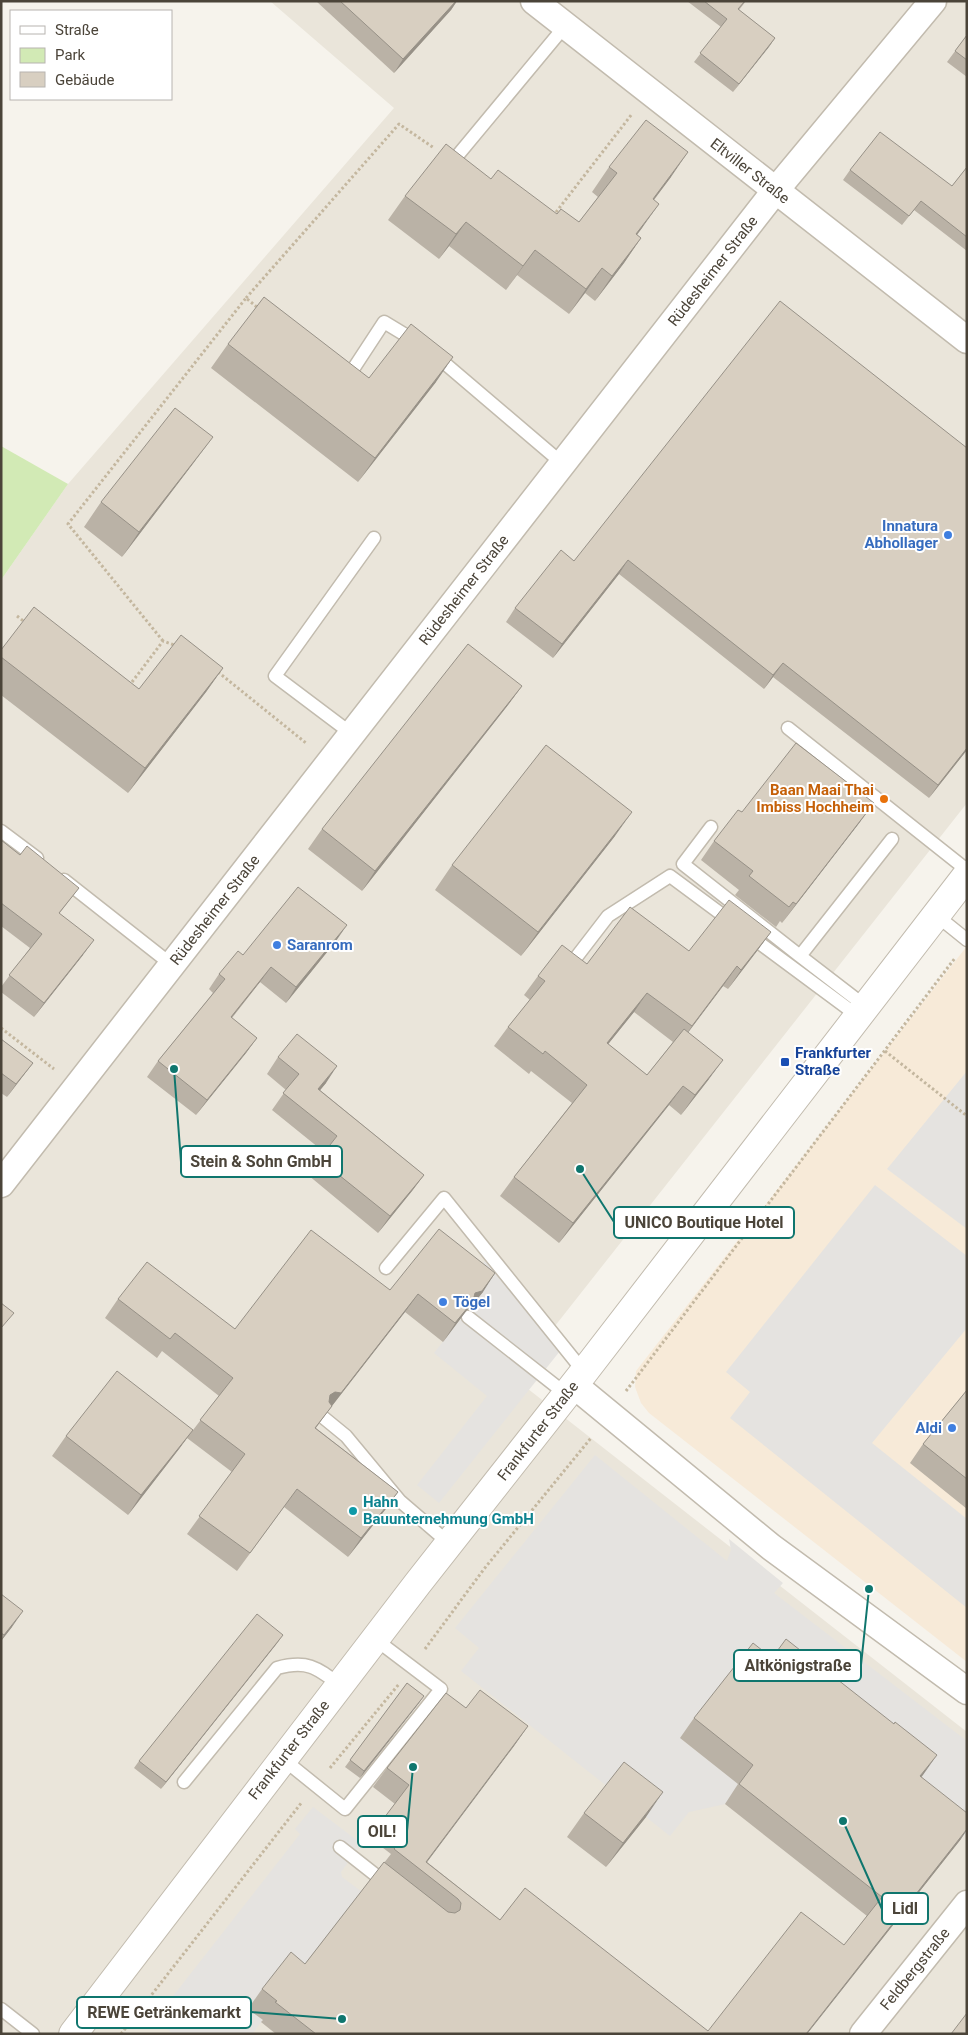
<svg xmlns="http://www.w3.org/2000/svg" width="968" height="2035" font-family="Roboto,sans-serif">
<rect width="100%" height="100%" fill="#f6f3ec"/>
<path fill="#eae5da" d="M270 1H967V803L514 1378 967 1732V2034H1V580L68 484 394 108Z"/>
<path fill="#f7ead8" d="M967 946V1662L649 1413 641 1403 635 1387 636 1371Z"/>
<path fill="#d2eab5" d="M1 446 68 484 1 580Z"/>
<path fill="#e5e3e0" d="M967 1071V1229L887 1169Z
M875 1185 967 1256V1328L872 1443 967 1519V1608L730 1418 750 1392 726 1372Z
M485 1261 560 1351 439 1503 417 1485 487 1396 434 1353 482 1292 469 1281Z
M595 1455 727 1561 731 1550 729 1539 783 1583 774 1593 967 1741V1832L961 1839 907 1796 923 1775 680 1738 740 1785 725 1804 689 1812 670 1836 461 1671 479 1648 455 1628Z
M313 1807 362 1844 341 1872 342 1877 362 1892 291 1983 248 2009 263 2020 252 2034H173L155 2019 300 1834 295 1829Z"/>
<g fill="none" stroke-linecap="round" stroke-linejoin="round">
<g stroke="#c2bbae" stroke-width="15">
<path id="service" d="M453 161 565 26
M435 355 563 464
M346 380 384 322 417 342
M788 728 967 870
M352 734 275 676 374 538
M711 827 683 864 800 956
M1 831 37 858
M64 880 172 965
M936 915 967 940
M750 936 858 1016
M568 968 608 916 670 876 732 922
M865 1006 800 956 892 839
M386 1268 444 1198 584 1372
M468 1317 566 1394
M324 1418 346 1436 400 1501 450 1544
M283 1759 345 1809 441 1689 375 1639
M184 1782 277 1668C307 1660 316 1667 340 1685
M340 1847 387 1884
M1 2009 33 2034"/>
</g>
<g stroke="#c2bbae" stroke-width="29">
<path id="minor" d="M534 1 967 340
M1 1184 775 191 933 1
M574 1385 771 1547 967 1691
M863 2034 967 1904"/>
</g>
<g stroke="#c2bbae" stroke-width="30">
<path id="tertiary" d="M73 2034 418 1583 584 1372 967 875"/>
</g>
<path stroke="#c4b79f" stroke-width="3" stroke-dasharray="2.5 2.5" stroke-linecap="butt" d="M553 216 632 114
M246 298 399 124 434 148
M17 616 26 623
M163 641 68 524 246 298 258 308
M218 672 306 743
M129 686 163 641 177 646
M1 1028 54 1069
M885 1051 967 1116
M626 1391 955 958
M425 1649 484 1569 591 1438
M330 1768 399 1684
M121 2034 302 1802"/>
<use href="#service" stroke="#fff" stroke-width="12"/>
<use href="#minor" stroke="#fff" stroke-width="26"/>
<use href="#tertiary" stroke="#fff" stroke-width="28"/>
</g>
<path fill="#bab2a6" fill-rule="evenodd" d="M316 1H457L451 10 394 73Z
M687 1H746L739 10 775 38 733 92 694 62 721 27Z
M967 35V77L947 62Z
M609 167 671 177 654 200 642 228 637 235 641 238 624 263 595 301 585 293 569 314 517 275 506 290 449 246 439 259 388 220 405 196 491 179 557 214 579 222 598 197 592 192Z
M967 167V251L914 210 902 225 843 180 850 170 952 186Z
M228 344 369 378 436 382 358 482 211 368Z
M967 448V750L929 798 773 677 764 689 619 574 553 658 506 622 515 608 574 561Z
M195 461 122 557 84 527 101 502Z
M1 650 139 689 223 668 206 692 128 793 1 695Z
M522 686 508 705 362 891 308 849 322 829Z
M742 812 860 822 782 923 780 921 776 927 735 895 739 890 701 860 714 841Z
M615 836 521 956 435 890 452 865Z
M1 840 20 855 79 888 59 914 83 955 34 1017 1 992V987L30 948 1 926Z
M771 932 757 951 728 989 723 986 688 1032 709 1079 681 1115 669 1105 559 1243 500 1196 514 1177 572 1103 531 1071 529 1074 494 1046 508 1027 530 1000 524 995 538 976 587 964 689 951ZM634 1012 673 1042 647 1075 608 1044Z
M336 941 286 1003 260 982 232 1018 257 1038 246 1053 196 1115 147 1077 158 1061 213 993 209 989 219 974 243 955Z
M1 1039 33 1063 7 1097 1 1093Z
M278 1057 326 1083 320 1090 424 1175 412 1191 378 1233 308 1175 324 1152 272 1110 286 1090 267 1074Z
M390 1290 483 1292 469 1309 467 1310 443 1342 405 1312 328 1411 316 1428 398 1492 385 1510 348 1557 284 1507 237 1571 187 1534 232 1472 187 1438 219 1396 162 1351 157 1358 105 1318 118 1299 235 1329Z
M967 1390V1509L910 1463 923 1444Z
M193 1430 179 1449 128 1515 52 1456 66 1436Z
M1 1594 12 1627 1 1641Z
M278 1642 161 1789 134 1768 139 1761Z
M407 1683 419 1703 360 1778 345 1767Z
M466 1708 528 1726 514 1746 427 1862 500 1920 708 2031 844 1945 867 1916 725 1804 738 1784 680 1738 694 1718 922 1777 961 1839 807 2034H276L261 2022 263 2020 248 2009 262 1989 305 1964 391 1854 370 1838 395 1804 373 1787 387 1768Z
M584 1813 646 1817 606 1867 567 1837Z"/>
<path fill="#979187" d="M456 1H457L451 10 394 73 403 59Z
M775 38 769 47 733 92 739 84Z
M688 152 671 177 636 223 653 199Z
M659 204 642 228 618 259 636 234Z
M466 222 449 246 439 259 456 234Z
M641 238 624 263 595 301 612 276Z
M535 250 517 275 506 290 523 266Z
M602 268 585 293 569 314 586 289Z
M453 357 436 382 358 482 375 458Z
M213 437 195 461 122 557 139 532Z
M628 560 619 574 553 658 562 644Z
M783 663 773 677 764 689 773 675Z
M223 668 206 692 128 793 145 768Z
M522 686 508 705 362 891 375 871Z
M967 748V750L929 798 938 785Z
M874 803 860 822 782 923 796 904Z
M632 812 615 836 521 956 538 932Z
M347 925 336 941 286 1003 296 987Z
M771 932 757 951 728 989 741 970Z
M94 940 83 955 34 1017 44 1003Z
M737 966 723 986 678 1046 692 1026Z
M271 967 260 982 220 1032 231 1017Z
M647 993 634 1012 593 1063 607 1043Z
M257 1038 246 1053 196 1115 207 1100Z
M723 1060 709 1079 681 1115 695 1095Z
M33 1063 23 1076 7 1097 16 1084Z
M337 1066 326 1083 307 1106 318 1089Z
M683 1086 669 1105 559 1243 573 1223Z
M424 1175 412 1191 378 1233 390 1216Z
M495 1273 483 1292 469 1309 467 1310 443 1342 475 1293Z
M418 1294 405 1312 328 1411 302 1446 330 1395Z
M193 1430 179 1449 128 1515 141 1495Z
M398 1492 385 1510 348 1557 361 1538Z
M23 1611 12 1627 1 1641 4 1635Z
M283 1635 278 1642 161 1789 166 1782Z
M424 1696 419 1703 360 1778 364 1771Z
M528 1726 514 1746 421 1870 426 1862Z
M937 1755 923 1775 907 1796 920 1776Z
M663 1792 646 1817 606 1867 623 1843Z
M967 1829V1830L961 1839 807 2034H806Z"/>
<path fill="#d8cfc1" stroke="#979187" d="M340 1H456L403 59Z
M704 1H745L738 9 775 38 739 84 700 53 727 19Z
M967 35V60L955 51Z
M646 120 688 152 653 199 659 204 636 234 641 238 612 276 602 268 586 289 535 250 523 266 466 222 456 234 405 196 446 144 491 179 498 170 557 214 561 209 579 222 617 173 609 167Z
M880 132 952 186 967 167V237L921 201 909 216 850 170Z
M264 297 369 378 411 324 453 357 375 458 228 344Z
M780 301 967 448V748L938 785 783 663 773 675 628 560 562 644 515 608 561 550 574 561Z
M175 408 213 437 139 532 101 502Z
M34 607 139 689 181 635 223 668 145 768 1 657V650Z
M468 644 522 686 375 871 322 829Z
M796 743 874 803 796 904 793 902 789 907 749 876 753 871 714 841 738 810 742 812Z
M546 745 632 812 538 932 452 865Z
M1 840 20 855 27 846 79 888 59 913 94 940 44 1003 9 975 42 934 1 903Z
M298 887 347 925 296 987 271 967 231 1017 257 1038 207 1100 158 1061 225 979 219 974 238 951 243 955Z
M729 900 771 932 741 970 737 966 692 1026 647 993 607 1043 647 1075 684 1029 723 1060 695 1095 683 1086 573 1223 514 1177 587 1085 545 1051 543 1054 508 1027 545 981 538 976 562 945 587 964 630 907 689 951Z
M297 1034 337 1066 318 1089 424 1175 390 1216 319 1159 337 1136 283 1093 299 1074 278 1057Z
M1 1039 33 1063 16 1084 1 1073Z
M439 1229 495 1273 482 1291 475 1293 473 1301 455 1323 418 1294 341 1393 335 1392 330 1395 329 1402 332 1406 315 1428 398 1492 361 1538 297 1489 250 1553 199 1516 245 1454 200 1420 233 1378 175 1333 170 1339 118 1299 147 1262 235 1329 311 1230 390 1290Z
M1 1303 14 1313 1 1328Z
M117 1371 193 1430 141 1495 66 1436Z
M967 1390V1479L923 1444Z
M1 1594 23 1611 4 1635 1 1633Z
M257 1614 283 1635 166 1782 139 1761Z
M786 1639 894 1724 895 1722 937 1755 920 1776 967 1813V1829L806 2034H316L275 2002 277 2001 262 1989 291 1952 305 1964 384 1862 448 1912 455 1913 460 1910 461 1903 458 1899 394 1849 406 1834 384 1818 409 1785 387 1768 446 1693 466 1708 480 1690 528 1726 426 1862 500 1920 525 1888 708 2031 801 1912 844 1945 882 1897 739 1784 753 1765 694 1718 753 1643 772 1658Z
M407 1683 424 1696 364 1771 350 1760Z
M624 1762 663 1792 623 1843 584 1813Z
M967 2013V2034H951Z"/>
<g fill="#3f7fe0" stroke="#fff" stroke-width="2">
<circle cx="948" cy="535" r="5"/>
<circle cx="277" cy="945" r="5"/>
<circle cx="443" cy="1302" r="5"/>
<circle cx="952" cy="1428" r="5"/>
</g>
<circle fill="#e8710a" stroke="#fff" stroke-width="2" cx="884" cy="799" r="5"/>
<rect fill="#1a4fb4" stroke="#fff" stroke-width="2" x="780" y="1057" width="10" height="10" rx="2.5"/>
<circle fill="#0f9aa8" stroke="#fff" stroke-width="2" cx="353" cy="1511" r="5"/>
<g text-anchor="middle" stroke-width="4" stroke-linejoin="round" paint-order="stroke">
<g font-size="15" fill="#4b4439" stroke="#fff">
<text transform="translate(750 171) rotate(38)" y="5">Eltviller Straße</text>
<text transform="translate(713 271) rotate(-52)" y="5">Rüdesheimer Straße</text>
<text transform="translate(464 590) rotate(-52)" y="5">Rüdesheimer Straße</text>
<text transform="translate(215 910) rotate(-52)" y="5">Rüdesheimer Straße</text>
<text transform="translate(538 1431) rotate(-52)" y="5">Frankfurter Straße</text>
<text transform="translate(289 1750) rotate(-52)" y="5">Frankfurter Straße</text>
<text transform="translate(915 1969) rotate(-51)" y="5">Feldbergstraße</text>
</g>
<g font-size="15" font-weight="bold" fill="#366cbe" stroke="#fff" text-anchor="end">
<text x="938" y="531">Innatura<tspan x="938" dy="17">Abhollager</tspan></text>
<text x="287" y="950" text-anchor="start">Saranrom</text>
<text x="453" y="1307" text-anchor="start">Tögel</text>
<text x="942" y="1433">Aldi</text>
</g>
<g font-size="15" font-weight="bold" fill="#c56008" stroke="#fff" text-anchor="end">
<text x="874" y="795">Baan Maai Thai<tspan x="874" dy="17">Imbiss Hochheim</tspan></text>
</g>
<g font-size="15" font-weight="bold" fill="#164399" stroke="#fff" text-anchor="start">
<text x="795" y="1058">Frankfurter<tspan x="795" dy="17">Straße</tspan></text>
</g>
<g font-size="15" font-weight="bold" fill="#0d838f" stroke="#fff" text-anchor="start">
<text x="363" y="1507">Hahn<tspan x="363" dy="17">Bauunternehmung GmbH</tspan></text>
</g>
</g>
<path fill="none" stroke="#0f766e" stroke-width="2" d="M174 1069L181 1162M580 1169L614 1222M869 1589L861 1665M413 1767L407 1831M843 1821L882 1909M342 2019L251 2012"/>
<g fill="#0f766e" stroke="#fff" stroke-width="2">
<circle cx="174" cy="1069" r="5"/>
<circle cx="580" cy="1169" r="5"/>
<circle cx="869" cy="1589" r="5"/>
<circle cx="413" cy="1767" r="5"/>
<circle cx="843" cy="1821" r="5"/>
<circle cx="342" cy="2019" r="5"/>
</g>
<g fill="#fff" stroke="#0f766e" stroke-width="2">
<rect x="181" y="1146" width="161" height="31" rx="5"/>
<rect x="614" y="1207" width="180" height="31" rx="5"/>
<rect x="734" y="1650" width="127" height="31" rx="5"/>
<rect x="358" y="1816" width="49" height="31" rx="5"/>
<rect x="882" y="1893" width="46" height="31" rx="5"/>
<rect x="77" y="1997" width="174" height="31" rx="5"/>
</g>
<g font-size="16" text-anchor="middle" font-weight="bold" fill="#4b4439">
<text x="261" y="1167">Stein &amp; Sohn GmbH</text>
<text x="704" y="1228">UNICO Boutique Hotel</text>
<text x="798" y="1671">Altkönigstraße</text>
<text x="382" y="1837">OIL!</text>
<text x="905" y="1914">Lidl</text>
<text x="164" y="2018">REWE Getränkemarkt</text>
</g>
<rect width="968" height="2035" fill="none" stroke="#4b4439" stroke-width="5"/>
<rect x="10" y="10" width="162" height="90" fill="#ffffff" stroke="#b7b4b0"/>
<rect x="20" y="26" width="25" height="8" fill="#ffffff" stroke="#b7b4b0"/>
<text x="55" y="35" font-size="15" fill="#4b4439">Straße</text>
<rect x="20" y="48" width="25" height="15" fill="#d2eab5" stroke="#b7b4b0"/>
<text x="55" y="60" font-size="15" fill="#4b4439">Park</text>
<rect x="20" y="72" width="25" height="15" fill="#d8cfc1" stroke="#b7b4b0"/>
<text x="55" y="85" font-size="15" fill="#4b4439">Gebäude</text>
</svg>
